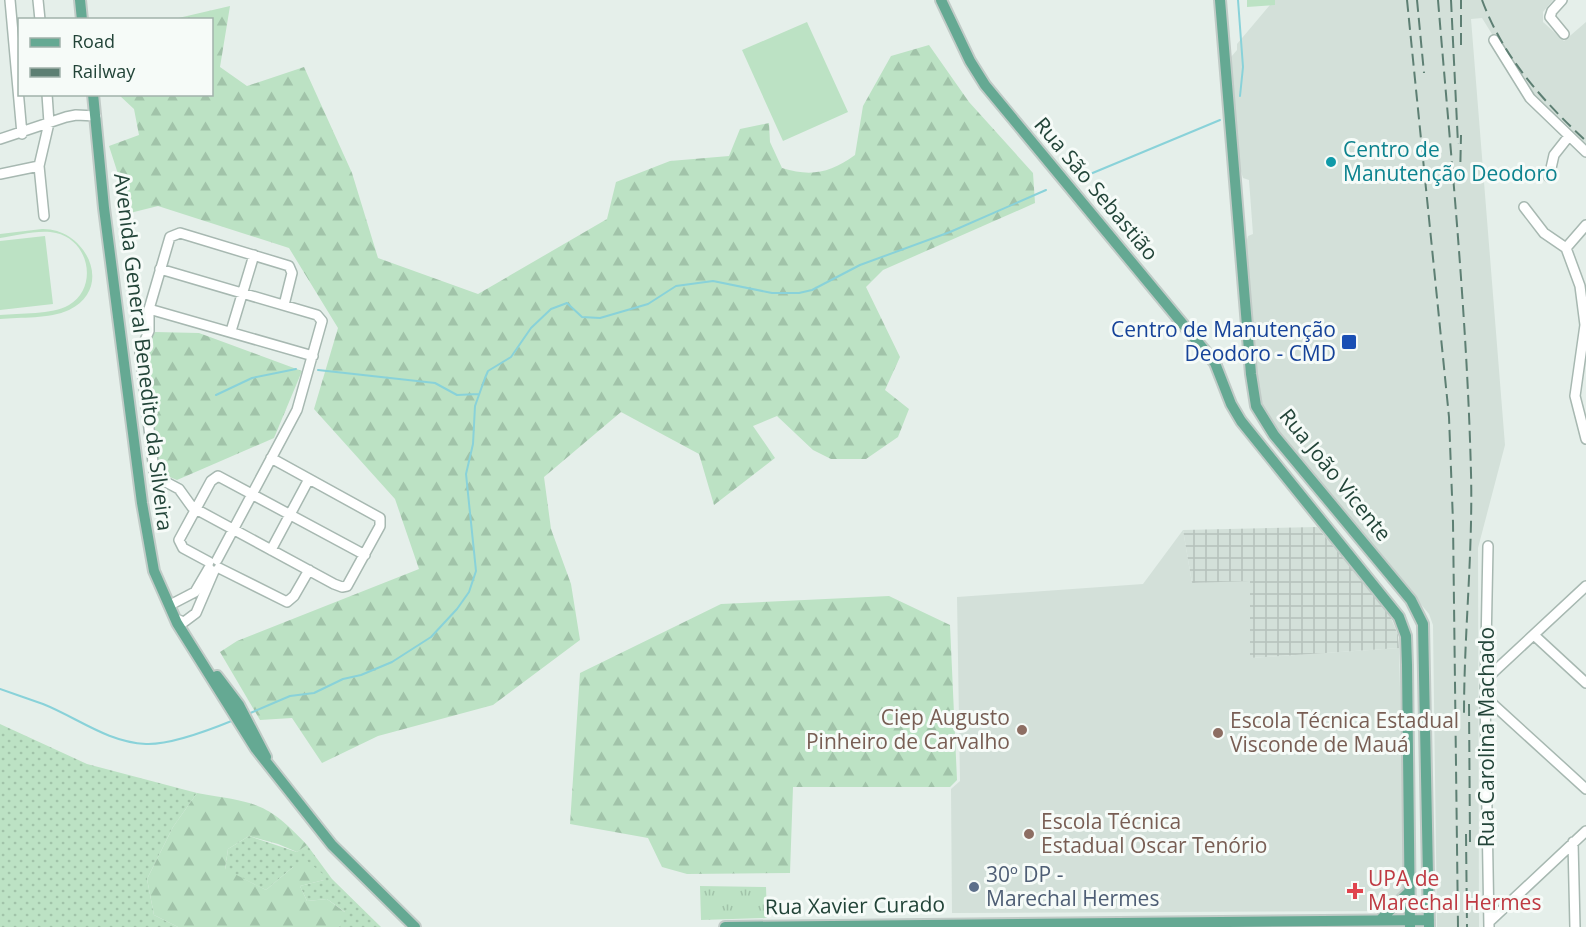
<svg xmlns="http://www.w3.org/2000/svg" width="1586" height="927" font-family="'Open Sans',sans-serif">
<defs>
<pattern id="industrial-grid" width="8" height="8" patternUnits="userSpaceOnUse" patternTransform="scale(1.5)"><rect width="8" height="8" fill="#d3e0d9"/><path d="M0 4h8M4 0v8" fill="none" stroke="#b5c1bb"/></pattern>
<pattern id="grass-dots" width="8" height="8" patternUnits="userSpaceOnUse" patternTransform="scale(1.5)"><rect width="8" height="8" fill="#bce2c4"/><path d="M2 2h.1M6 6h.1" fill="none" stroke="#a1c3a9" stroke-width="1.8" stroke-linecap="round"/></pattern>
<pattern id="forest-firs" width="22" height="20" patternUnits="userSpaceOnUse" patternTransform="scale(1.5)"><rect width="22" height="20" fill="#bce2c4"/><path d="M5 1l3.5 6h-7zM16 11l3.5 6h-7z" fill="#a1c3a9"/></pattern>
<pattern id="park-tufts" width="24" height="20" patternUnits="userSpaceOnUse" patternTransform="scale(1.5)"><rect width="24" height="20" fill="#bce2c4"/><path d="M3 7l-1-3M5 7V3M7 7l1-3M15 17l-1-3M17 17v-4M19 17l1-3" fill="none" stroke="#a1c3a9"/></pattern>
</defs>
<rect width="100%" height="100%" fill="#e5efea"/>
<path fill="#d3e0d9" d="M1274 0H1553L1543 12V22L1564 41 1586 22V147L1523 84 1482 18 1471 19 1505 445 1478 548 1479 927H1437L1433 625 1429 614 1279 434 1264 410 1258 392 1246 243 1248 236 1253 234 1249 180 1243 178 1240 168 1231 57 1237 50V44Z
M1183 530 1192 583 1250 580V658L1399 648 1405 890 1379 911 952 913 951 789 960 781 957 597 1143 584Z"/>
<path fill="url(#industrial-grid)" d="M1317 527 1389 613 1398 635 1399 648 1250 658V581L1192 583 1183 530Z"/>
<path fill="url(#grass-dots)" d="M0 724 87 764 197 793 173 827 147 879 154 915 178 927H0Z
M249 836 297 852 307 845 332 879 381 927H339L345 912 327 899 307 901 300 886 324 880 293 867 266 890 225 870 228 849Z"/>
<path fill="url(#forest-firs)" d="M230 6 220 67 247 86 304 67 352 173 378 258 478 294 607 219 616 182 670 161 729 156 740 129 769 123 770 142 782 168C811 177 830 173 855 155L863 106 891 56 929 45 969 102 1033 173 1035 203 883 270 866 287 900 357 885 390 909 409 898 437 866 459H831L813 450 777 416 753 426 775 458 714 505 699 454 621 412 544 477 551 529 571 584 580 640 493 705 378 736 322 763 292 718 260 720 220 652 237 641 419 569 395 499 314 409 338 328 289 248 158 206 122 215 118 174 109 146 139 135 134 109 119 95 212 94V20L174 19Z
M155 332 199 333 302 371 274 438 177 480 160 473 144 359 147 346Z
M889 596 950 625 957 780 950 787H793L790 873 687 874 662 867 648 838 570 824 580 673 721 604Z
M197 793C254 803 265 800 307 845L297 852 278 844 249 836 228 849 225 869 266 890 293 867 306 860 324 875V880L300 886 307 901 327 899 346 913 339 927H178L154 915 147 879 173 827Z"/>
<path fill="url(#park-tufts)" d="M700 886 766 887 767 918 701 920Z"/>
<path fill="#bce2c4" d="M1247 0H1275V5L1247 7Z
M807 22 848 112 783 141 742 50Z
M42 229C86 228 115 288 69 310 49 319 21 317 0 319V315C20 313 52 315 69 305 99 287 89 240 56 233 39 229 16 236 0 238V234Z
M45 236 53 304 0 310V241Z"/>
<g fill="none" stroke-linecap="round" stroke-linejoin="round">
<path stroke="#89d2d9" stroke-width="2" d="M1238 0 1243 67 1240 96
M1083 177 1220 120
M318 370 435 383 457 395 479 394
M216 395 252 378 296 369
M0 689C14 694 29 699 43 704 78 718 107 742 146 744 169 745 212 729 234 720
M248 714 290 696 314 693 343 679 361 675 392 662 431 637 457 609 469 592 476 571 466 474 473 444 475 406 485 378 488 371 511 357 531 328 551 309 567 303 582 317 600 318 648 304 676 286 713 281 772 293H799L812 290 860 265 950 232 1046 190"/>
<g stroke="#a7b8b1" stroke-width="12">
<path id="minor" d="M10 0 22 134
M38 0 40 20
M1562 0 1552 11 1550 17 1564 34
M1494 40 1530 98 1586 152
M0 139 66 117 76 115 96 116
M0 174 39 166
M1549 177 1554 155 1569 136
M1524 207 1544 233 1566 248 1580 286 1585 325 1575 396 1586 439
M44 216 39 166 49 123 47 94
M1566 248 1586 225
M160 269 317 315 322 321 297 410 217 560
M149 309 313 356
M231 331 254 255
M271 458 380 518V526L347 586 342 587 334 584 192 507 179 489 160 479 154 471 140 352 149 331V309L170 237 180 233 289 266 292 273 284 305
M1488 546 1485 697 1489 927
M271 550 309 479
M209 562 183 548 179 540 211 481 218 476 365 555
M219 568 287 602 294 596 309 570
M170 605 195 592 209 568
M176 619 184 622 196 613 214 571
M1535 636 1586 683
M1485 680 1586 586
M1485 697 1586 789
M1573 842 1575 927
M1489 922 1586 831"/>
</g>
<g stroke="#c1cbc7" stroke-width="14">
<path id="major" d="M80 0 82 20
M941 0 970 61 985 85 1215 363 1231 404 1241 421 1399 617 1406 636 1407 665 1410 927
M1220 0 1251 374 1256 406 1274 435 1411 600 1423 624 1429 927
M93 94 104 208 142 503 154 571 177 623 256 749 332 845 415 927
M217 676 239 705 266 757
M1381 919 1409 892
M725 927 1429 920"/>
</g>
<use href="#minor" stroke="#fff" stroke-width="9"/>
<use href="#major" stroke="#65a993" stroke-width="10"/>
<path stroke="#5d7f73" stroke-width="2" stroke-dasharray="12 6" stroke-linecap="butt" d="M1407 0 1449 417 1453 522 1458 927
M1417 0 1424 73
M1438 0C1451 157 1467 315 1471 473 1473 553 1464 633 1464 714
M1451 0 1458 144
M1482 0C1503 57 1542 100 1586 141
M1461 45V0
M1460 180 1461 135
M1469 704 1470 842
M1466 834 1467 927"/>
</g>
<circle fill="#0f9aa8" stroke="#f6fbf8" stroke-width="2" cx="1331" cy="162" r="6"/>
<rect fill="#1a4fb4" stroke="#f6fbf8" stroke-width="2" x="1341" y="334" width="16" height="16" rx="3"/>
<g fill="#8d6e63" stroke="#f6fbf8" stroke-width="2">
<circle cx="1022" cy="730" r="6"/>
<circle cx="1218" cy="733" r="6"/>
<circle cx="1029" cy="834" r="6"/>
</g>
<circle fill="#5c6f8a" stroke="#f6fbf8" stroke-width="2" cx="974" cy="887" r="6"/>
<path fill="#e0444e" stroke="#f6fbf8" stroke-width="2" d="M1352 882h6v6h6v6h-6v6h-6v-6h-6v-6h6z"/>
<g text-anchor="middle" stroke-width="6" stroke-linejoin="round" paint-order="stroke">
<g font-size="21" fill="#0d838f" stroke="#f6fbf8" text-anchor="start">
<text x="1343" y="157">Centro de<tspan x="1343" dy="24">Manutenção Deodoro</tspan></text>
</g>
<g font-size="21" fill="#224438" stroke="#f6fbf8">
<text transform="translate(1096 189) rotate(50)" y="7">Rua São Sebastião</text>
<text transform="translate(143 352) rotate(83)" y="7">Avenida General Benedito da Silveira</text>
<text transform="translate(1335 475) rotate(51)" y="7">Rua João Vicente</text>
<text transform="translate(1487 737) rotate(-90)" y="7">Rua Carolina Machado</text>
<text transform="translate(855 906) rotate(-1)" y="7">Rua Xavier Curado</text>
</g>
<g font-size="21" fill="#164399" stroke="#f6fbf8" text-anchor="end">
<text x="1336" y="337">Centro de Manutenção<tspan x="1336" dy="24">Deodoro - CMD</tspan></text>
</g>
<g font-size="21" fill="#785e54" stroke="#f6fbf8" text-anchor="start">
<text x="1010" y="725" text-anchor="end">Ciep Augusto<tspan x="1010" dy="24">Pinheiro de Carvalho</tspan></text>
<text x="1230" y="728">Escola Técnica Estadual<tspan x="1230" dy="24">Visconde de Mauá</tspan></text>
<text x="1041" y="829">Escola Técnica<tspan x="1041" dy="24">Estadual Oscar Tenório</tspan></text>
</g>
<g font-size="21" fill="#4e5e75" stroke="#f6fbf8" text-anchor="start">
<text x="986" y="882">30º DP -<tspan x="986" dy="24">Marechal Hermes</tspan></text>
</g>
<g font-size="21" fill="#be3a42" stroke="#f6fbf8" text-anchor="start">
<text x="1368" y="886">UPA de<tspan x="1368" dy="24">Marechal Hermes</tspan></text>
</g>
</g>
<rect x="18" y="18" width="195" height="78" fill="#f6fbf8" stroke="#a1b2ab" stroke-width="1.5"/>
<rect x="30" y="38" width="30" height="9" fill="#65a993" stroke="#a1b2ab" stroke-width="1.5"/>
<text x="72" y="48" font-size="18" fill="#224438">Road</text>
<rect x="30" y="68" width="30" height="9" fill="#5d7f73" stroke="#a1b2ab" stroke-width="1.5"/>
<text x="72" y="78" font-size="18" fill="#224438">Railway</text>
</svg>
